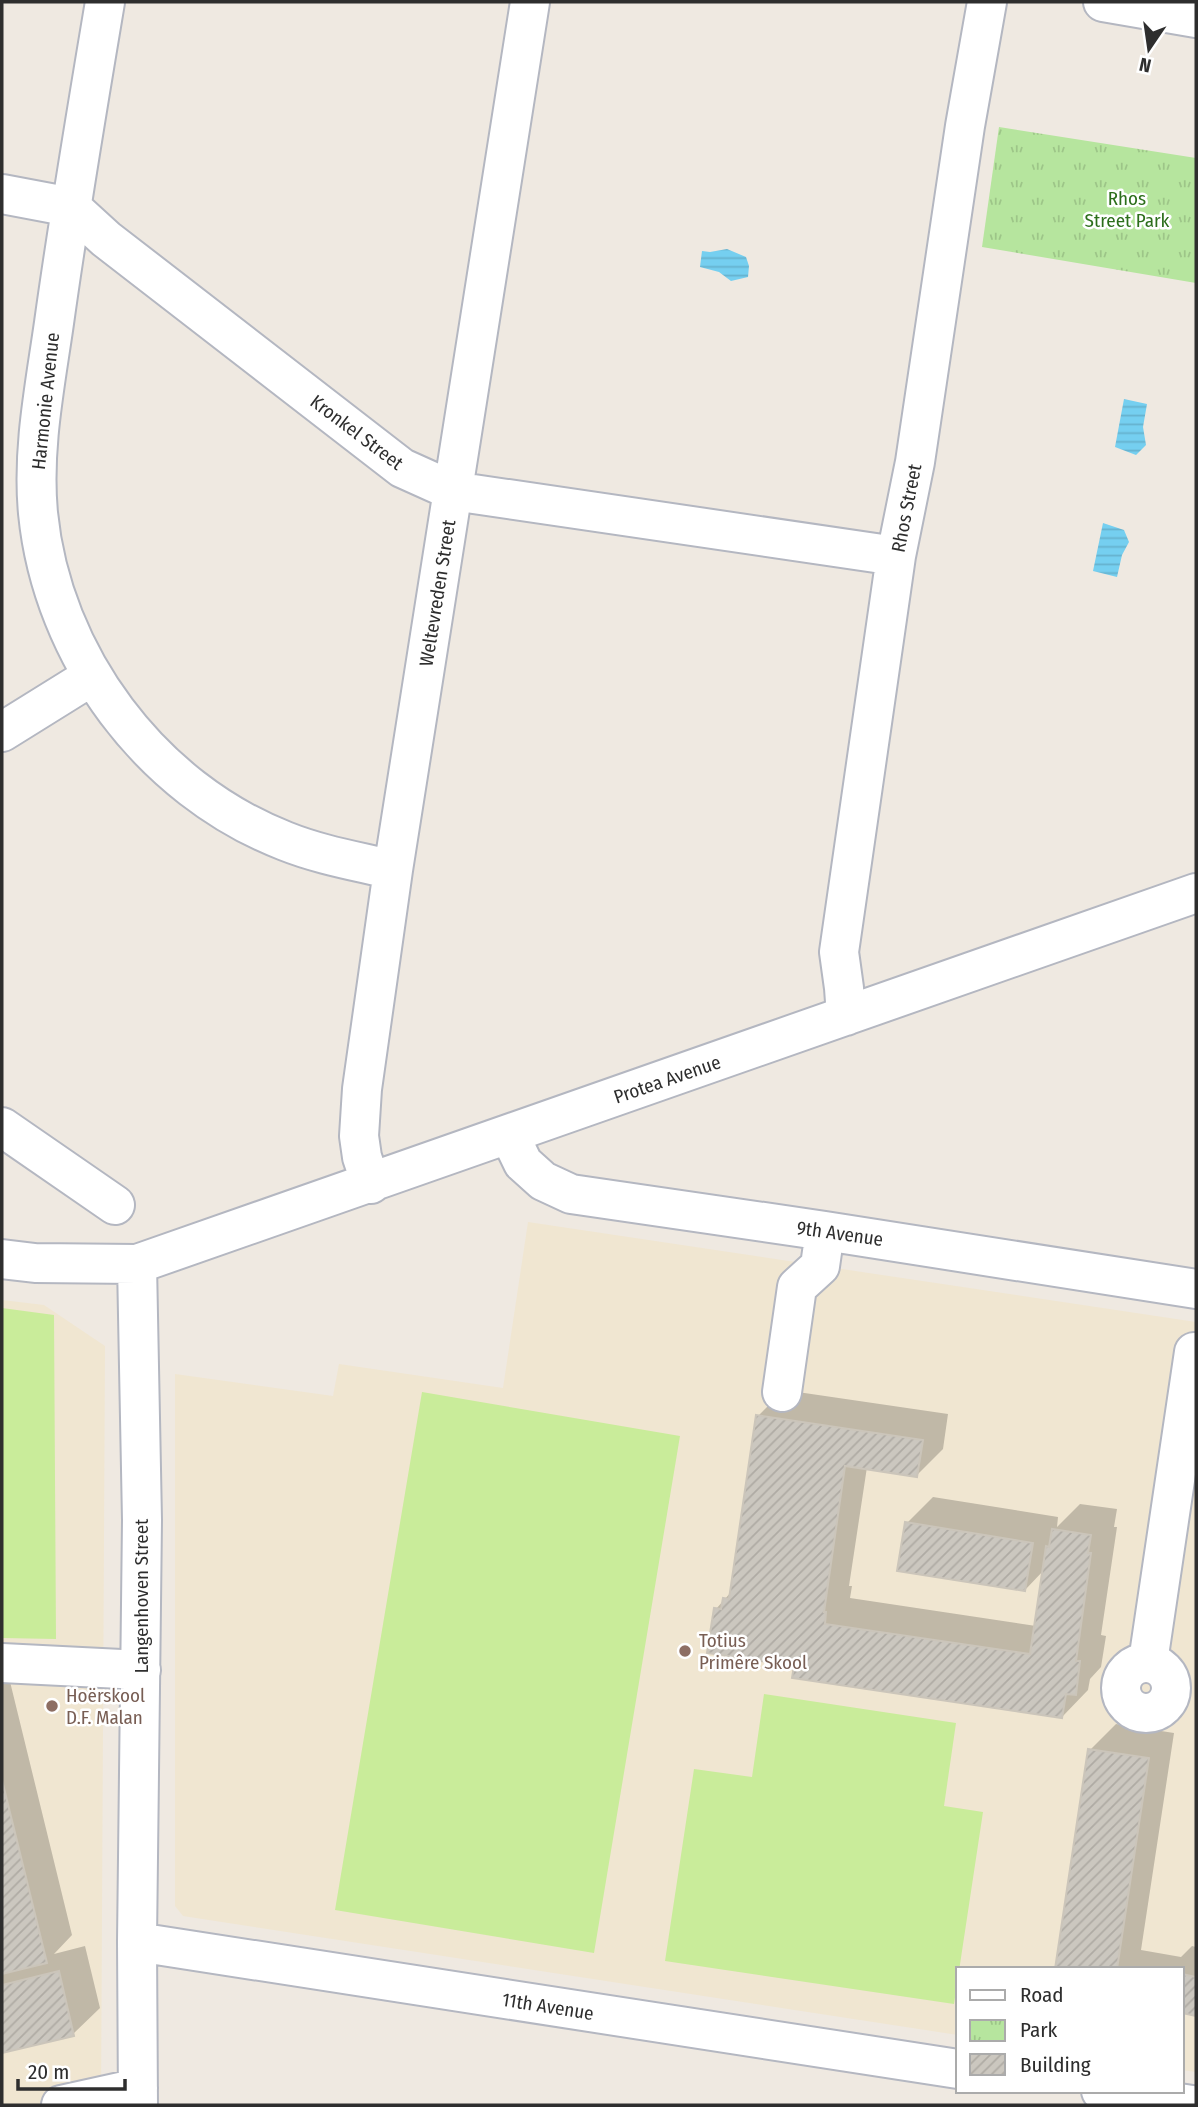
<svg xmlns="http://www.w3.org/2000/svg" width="1198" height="2107" font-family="'Fira Sans Condensed',sans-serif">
<defs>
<pattern id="park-tufts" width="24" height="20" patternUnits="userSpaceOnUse" patternTransform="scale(1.75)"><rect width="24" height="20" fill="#b6e59e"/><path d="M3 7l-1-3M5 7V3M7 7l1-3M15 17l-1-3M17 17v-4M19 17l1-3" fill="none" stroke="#9dc588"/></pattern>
<pattern id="water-rules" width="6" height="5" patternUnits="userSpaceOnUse" patternTransform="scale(1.75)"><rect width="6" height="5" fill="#75cff0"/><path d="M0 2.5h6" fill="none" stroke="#66b2ce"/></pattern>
<pattern id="building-hatch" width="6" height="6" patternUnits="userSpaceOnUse" patternTransform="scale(1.75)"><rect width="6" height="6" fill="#cbc7bf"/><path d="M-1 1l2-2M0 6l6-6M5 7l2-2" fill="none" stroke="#afaba4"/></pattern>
</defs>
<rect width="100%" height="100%" fill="#efe9e1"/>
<path fill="#f0e6d1" d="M528 1222 1196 1322V2072L1182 2070V1969H958V2035L183 1916 175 1906V1374L333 1396 339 1364 503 1388Z
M2 1300 44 1305 105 1346 101 2105H2Z"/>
<path fill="url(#park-tufts)" d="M999 127 1196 158V283L982 247Z"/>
<path fill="#c9ec9a" d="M2 1308 54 1315 56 1639 2 1638Z
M422 1392 680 1436 594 1953 335 1910Z
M764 1694 956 1723 944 1806 983 1812 954 2004 665 1961 694 1769 752 1777Z"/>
<path fill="url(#water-rules)" d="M727 249 746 257 749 266 748 277 731 281 719 272 700 267 702 251 710 252Z
M1124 399 1147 404 1143 427 1146 445 1136 455 1115 447Z
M1103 523 1124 530 1129 542 1122 555 1117 577 1093 571Z"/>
<path fill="#0003" d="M784 1390 948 1414 943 1449 917 1475 867 1467 849 1586H852L850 1598 1036 1626 1044 1570 1025 1590 907 1523 933 1497 1058 1517 1057 1527 1080 1504 1117 1509 1114 1527H1117L1101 1635 1106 1636 1101 1667 1090 1679 1088 1690 1062 1717 796 1665 716 1609 732 1591 758 1416Z
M3 1653 72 1935 54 1954 85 1946 100 2008 73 2034 2 2052Z
M1116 1724 1174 1733 1141 1950 1181 1957 1192 1946 1196 1947V2014L1182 2012V1969H1056L1090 1750Z"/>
<path fill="url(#building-hatch)" stroke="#cbc5ba" stroke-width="2" d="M756 1415 923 1440 917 1477 845 1466 824 1612H826L825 1624 1030 1654 1046 1546 1049 1547 1052 1529 1091 1535 1088 1553H1091L1076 1661H1080L1076 1695 1066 1694 1062 1718 792 1678 794 1666 707 1653 714 1608 721 1609 723 1598 729 1599Z
M905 1522 1033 1543 1025 1591 897 1571Z
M1088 1749 1149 1758 1117 1969H1055Z
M2 1780 47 1963 2 1974Z
M59 1971 74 2036 2 2053V1985Z
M1182 1974 1196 1977V2016L1182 2013Z"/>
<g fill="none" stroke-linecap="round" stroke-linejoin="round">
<g stroke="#b4b7c1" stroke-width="42">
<path id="minor" d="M105 2C87 109 69 215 54 323 45 386 32 449 38 513 52 656 151 789 285 841 320 855 356 861 393 870
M1103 2 1196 18
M2 194 71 207 106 239 402 468 453 491 896 556
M2 732 92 676
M846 1016 844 988 839 952 896 556 915 462 965 126 987 2
M2 1127 115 1205
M509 1134 523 1163 543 1181 571 1194 825 1231 1196 1289
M371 1184 362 1157 359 1136 362 1089 393 870 530 2
M2 1259 35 1263 137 1264 1196 893
M137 1264 142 1520 137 1942 138 2105
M782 1392 797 1287 820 1266 825 1231
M1148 1662 1194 1352
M2 1663 141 1670
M1121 1688a25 25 0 1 1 50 0a25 25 0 1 1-50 0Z
M137 1942 958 2069
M1101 2091 1192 2105
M61 2105 138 2088"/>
</g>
<use href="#minor" stroke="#fff" stroke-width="38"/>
</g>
<g fill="#8d6e63" stroke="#fff" stroke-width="2.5">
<circle cx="685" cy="1651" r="7"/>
<circle cx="52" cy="1706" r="7"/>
</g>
<g text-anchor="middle" stroke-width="5" stroke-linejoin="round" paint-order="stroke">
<g font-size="19" fill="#2c6e1b" stroke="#fff">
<text x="1127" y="205">Rhos<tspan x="1127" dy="22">Street Park</tspan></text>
</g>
<g font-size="19" fill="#2e2e2e" stroke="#fff">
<text transform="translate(45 401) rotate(-84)" y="7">Harmonie Avenue</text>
<text transform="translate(357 432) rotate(37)" y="7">Kronkel Street</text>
<text transform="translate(906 508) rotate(-79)" y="7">Rhos Street</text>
<text transform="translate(437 593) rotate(-81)" y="7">Weltevreden Street</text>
<text transform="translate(667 1079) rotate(-19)" y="7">Protea Avenue</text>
<text transform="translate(840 1233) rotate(8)" y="7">9th Avenue</text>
<text transform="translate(141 1596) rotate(-90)" y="7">Langenhoven Street</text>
<text transform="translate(548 2006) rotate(9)" y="7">11th Avenue</text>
</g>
<g font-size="19" fill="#785e54" stroke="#fff" text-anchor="start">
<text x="699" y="1647">Totius<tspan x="699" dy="22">Primêre Skool</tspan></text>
<text x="66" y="1702">Hoërskool<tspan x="66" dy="22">D.F. Malan</tspan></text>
</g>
</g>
<rect width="1198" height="2107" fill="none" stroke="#2e2e2e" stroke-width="7"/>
<rect x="956" y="1967" width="228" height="126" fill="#ffffff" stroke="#ababab" stroke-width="2"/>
<rect x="970" y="1990" width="35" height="10" fill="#ffffff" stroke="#ababab" stroke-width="2"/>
<text x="1020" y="2002" font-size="21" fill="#2e2e2e">Road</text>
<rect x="970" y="2020" width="35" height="21" fill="url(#park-tufts)" stroke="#ababab" stroke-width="2"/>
<text x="1020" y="2037" font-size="21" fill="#2e2e2e">Park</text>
<rect x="970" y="2054" width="35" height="21" fill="url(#building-hatch)" stroke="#ababab" stroke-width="2"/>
<text x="1020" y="2072" font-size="21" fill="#2e2e2e">Building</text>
<g transform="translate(1149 49) rotate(193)" stroke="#ffffff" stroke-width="5" paint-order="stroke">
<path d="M0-5L12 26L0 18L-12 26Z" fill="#2e2e2e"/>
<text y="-10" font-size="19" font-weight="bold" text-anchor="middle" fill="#2e2e2e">N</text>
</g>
<path d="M18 2079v10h107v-10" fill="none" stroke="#2e2e2e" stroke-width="3.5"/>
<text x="28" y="2079" font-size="21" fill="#2e2e2e" stroke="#ffffff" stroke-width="5" paint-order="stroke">20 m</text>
</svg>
